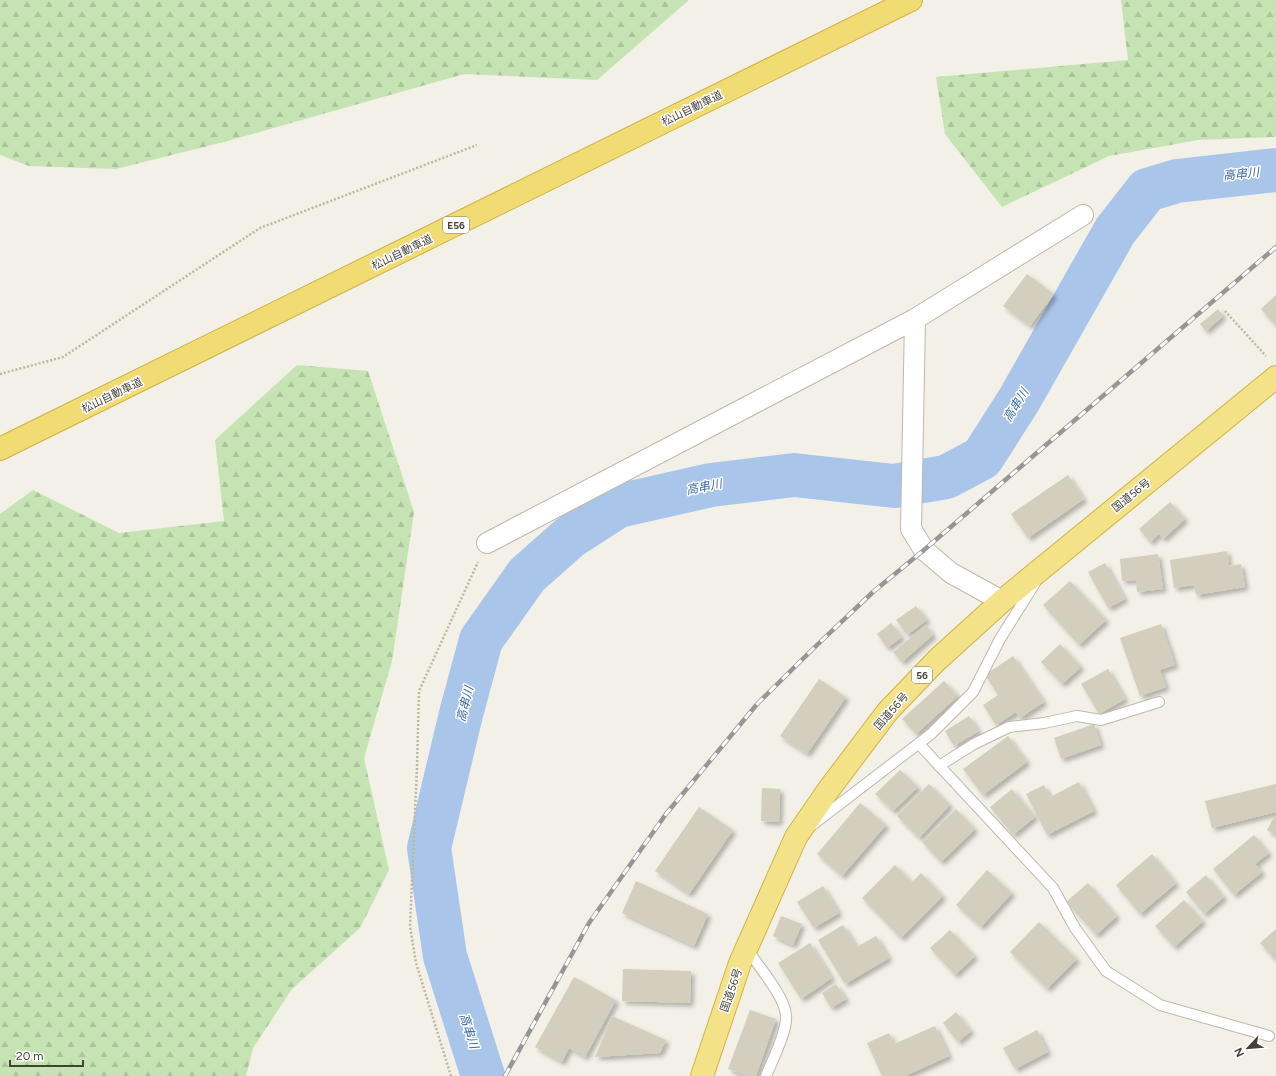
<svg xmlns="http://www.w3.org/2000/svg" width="1276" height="1076" font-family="Figtree,'Noto Sans JP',sans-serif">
<defs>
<pattern id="forest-firs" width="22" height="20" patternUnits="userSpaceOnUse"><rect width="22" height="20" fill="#c6e3b3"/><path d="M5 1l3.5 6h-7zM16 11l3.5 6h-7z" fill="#abc49b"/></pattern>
<filter id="shadow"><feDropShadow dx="3.5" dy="3.5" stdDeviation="2" flood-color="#0004"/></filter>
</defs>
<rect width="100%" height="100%" fill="#f2f0e7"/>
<path fill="url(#forest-firs)" d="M0 0H689L597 80 464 74 224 142 116 169 29 166 0 155Z
M1121 0H1276V135L1275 137 1198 140 1109 156 1002 207 945 134 936 77 1128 60Z
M297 365 368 371 414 512 392 661 364 758 389 870 360 928 292 989 253 1048 246 1076H0V514L33 490 119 533 224 521 215 440Z"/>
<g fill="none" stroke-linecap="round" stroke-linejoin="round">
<path stroke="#a9c5ea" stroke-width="44" d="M483 1076 445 956 429 848 461 714 481 640 527 575 570 537 618 506 711 485 794 475 894 486 946 477 982 458 1019 400 1115 231 1147 190 1177 181 1276 170"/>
</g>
<path fill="#d3cebe" filter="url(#shadow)" d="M1027 274 1054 294 1030 326 1003 306Z
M1276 295V326L1261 309Z
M1218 309 1223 316 1206 331 1200 324Z
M1068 475 1084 499 1028 538 1011 514Z
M1170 502 1185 519 1163 539 1159 534 1150 542 1139 529Z
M1227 551 1229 566 1241 564 1245 587 1196 595 1194 585 1174 588 1170 560Z
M1158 554 1163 589 1137 592 1136 580 1122 581 1120 559Z
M1105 563 1125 599 1108 608 1088 572Z
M1070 581 1106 620 1079 645 1043 605Z
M916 606 927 620 907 635 896 620Z
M891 623 902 637 887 648 877 634Z
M1161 624 1175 665 1160 670 1166 687 1140 696 1120 638Z
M926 625 933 635 902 662 893 652Z
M1060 644 1081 667 1062 684 1041 662Z
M1013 656 1044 702 1020 718 1016 712 996 725 983 705 998 695 985 675Z
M1108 669 1125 699 1099 714 1081 684Z
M819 679 846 697 807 754 780 736Z
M944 681 958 696 916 734 902 719Z
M969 716 979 731 954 746 945 731Z
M1094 724 1101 745 1061 759 1054 738Z
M1008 736 1027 762 983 795 963 769Z
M900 770 918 787 893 811 875 794Z
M1079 782 1094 811 1047 835 1026 794 1044 785 1050 797Z
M929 784 950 805 919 838 897 816Z
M1276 784V812L1212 828 1205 801Z
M762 788 780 789 779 822 761 821Z
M1012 789 1035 817 1013 835 990 807Z
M860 803 886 825 842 876 817 854Z
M699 807 733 830 689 894 655 871Z
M956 809 975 829 941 862 922 842Z
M1274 817 1276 818V835L1267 830Z
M1254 835 1269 853 1255 864 1262 872 1234 895 1213 869Z
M1152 854 1176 883 1140 914 1116 885Z
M895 865 912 882 921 873 943 896 901 938 862 898Z
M987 870 1012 893 981 927 956 905Z
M1206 875 1224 897 1204 914 1186 892Z
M636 881 708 914 694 946 622 913Z
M1088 883 1117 916 1096 935 1066 902Z
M823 886 839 913 814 928 797 902Z
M1184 900 1203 921 1174 947 1155 926Z
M781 916 802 924 793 945 773 936Z
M1039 922 1077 959 1047 989 1010 952Z
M843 925 857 947 876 936 889 958 845 984 818 940Z
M1276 929V961L1260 943Z
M950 930 975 956 955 975 930 948Z
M810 943 832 978 801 999 778 963Z
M623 969 691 971 690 1003 622 1001Z
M574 977 616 1000 585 1057 569 1048 562 1062 535 1047Z
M836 984 846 999 831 1008 822 993Z
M750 1010 776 1019 756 1076H748L728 1069Z
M956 1012 971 1031 958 1042 943 1023Z
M612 1016 666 1040 660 1053 595 1057Z
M935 1026 949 1056 905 1076H882L867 1043 889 1033 894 1044Z
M1037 1030 1048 1052 1015 1069 1003 1048Z"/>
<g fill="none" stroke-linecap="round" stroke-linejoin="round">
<g stroke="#bdb9ab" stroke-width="12">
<path id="service" d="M919 744 1053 888 1075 928 1106 971 1160 1005 1269 1036
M939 766 974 744 1009 727 1044 723 1077 716 1101 720 1159 702
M811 826 931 734 973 692 1000 639 1035 583
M747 949C758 966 784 995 786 1015 788 1030 772 1061 766 1076"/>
</g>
<g stroke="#bdb9ab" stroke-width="22">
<path id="minor" d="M487 543 915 319
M1002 601 951 573 924 550 911 529 915 319 1083 215"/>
</g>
<g stroke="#cfb244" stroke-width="24">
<path id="trunk" d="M702 1076 740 963 796 837 829 789 888 711 937 660 1002 601 1276 377"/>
</g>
<g stroke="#cfb244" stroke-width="24">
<path id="motorway" d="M0 449 911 0"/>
</g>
<path stroke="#bdb79d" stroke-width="2.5" stroke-dasharray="2 2" stroke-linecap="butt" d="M1225 311 1266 356
M0 374 63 357 260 228 477 145
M451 1076 416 963 410 926 417 767 419 691 478 562"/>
<use href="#service" stroke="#fff" stroke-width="10"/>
<use href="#minor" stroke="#fff" stroke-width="20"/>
<use href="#trunk" stroke="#f3e288" stroke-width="22"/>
<use href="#motorway" stroke="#f1db73" stroke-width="22"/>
<g stroke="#969696" stroke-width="4.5">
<path id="rail" d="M505 1076 589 923 666 814 758 703 817 645 873 592 924 550 1276 247"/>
</g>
<use href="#rail" stroke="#fff" stroke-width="3" stroke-dasharray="9" stroke-linecap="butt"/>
</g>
<g text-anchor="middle" stroke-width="3" stroke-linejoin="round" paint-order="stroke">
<g fill="#fff" stroke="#7d7a73" stroke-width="1">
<rect x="443" y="217" width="26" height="16" rx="3"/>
<rect x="912" y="667" width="20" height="16" rx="3"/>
</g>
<g font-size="10" font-weight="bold" fill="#454137">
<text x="456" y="229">E56</text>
<text x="922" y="679">56</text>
</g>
<g font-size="11" fill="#454137" stroke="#fff">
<text transform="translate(692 108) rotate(-26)" y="4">松山自動車道</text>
<text transform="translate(402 252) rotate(-26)" y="4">松山自動車道</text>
<text transform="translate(112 395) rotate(-26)" y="4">松山自動車道</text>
<text transform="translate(1131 495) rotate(-39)" y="4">国道56号</text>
<text transform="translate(891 711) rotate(-49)" y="4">国道56号</text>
<text transform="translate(731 990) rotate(-71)" y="4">国道56号</text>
</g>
<g font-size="12" font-style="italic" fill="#3968a7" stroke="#fff">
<text transform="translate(1241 174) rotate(-6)" y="4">高串川</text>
<text transform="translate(1016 405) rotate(-58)" y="4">高串川</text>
<text transform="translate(704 487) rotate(-11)" y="4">高串川</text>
<text transform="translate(465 704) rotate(-76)" y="4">高串川</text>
<text transform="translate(469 1031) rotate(72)" y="4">高串川</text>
</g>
</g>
<g transform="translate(1248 1048) rotate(244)" stroke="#ffffff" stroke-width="3" paint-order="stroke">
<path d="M0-3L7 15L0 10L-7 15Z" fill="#454137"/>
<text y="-6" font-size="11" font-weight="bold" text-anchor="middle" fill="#454137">N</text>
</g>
<path d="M10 1060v6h73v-6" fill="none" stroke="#454137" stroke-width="2"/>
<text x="16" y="1060" font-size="12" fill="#454137" stroke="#ffffff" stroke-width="3" paint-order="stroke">20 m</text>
</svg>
